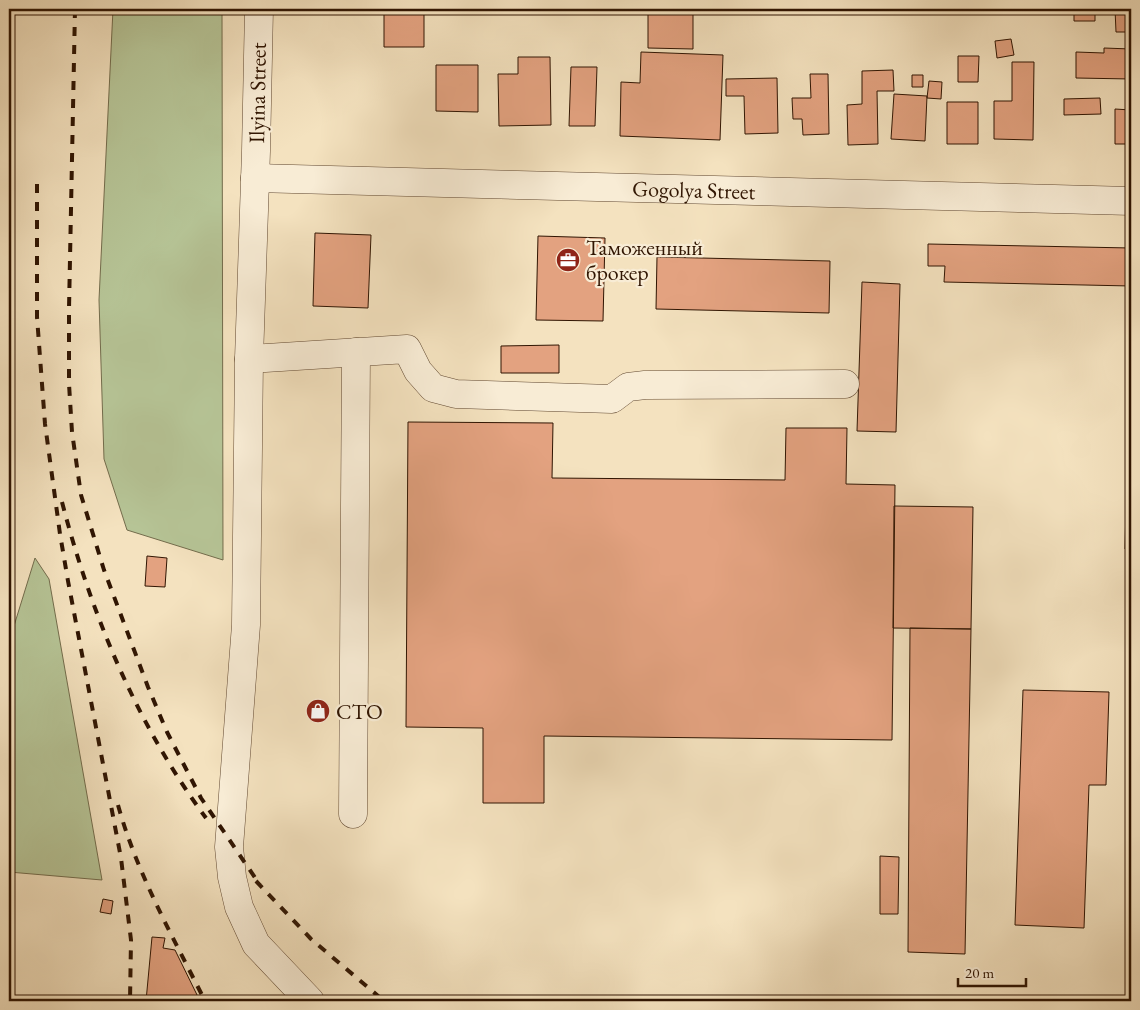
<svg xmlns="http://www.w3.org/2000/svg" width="1140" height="1010" font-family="'EB Garamond',serif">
<rect width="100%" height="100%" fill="#f4e2bf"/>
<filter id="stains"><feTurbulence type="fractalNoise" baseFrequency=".004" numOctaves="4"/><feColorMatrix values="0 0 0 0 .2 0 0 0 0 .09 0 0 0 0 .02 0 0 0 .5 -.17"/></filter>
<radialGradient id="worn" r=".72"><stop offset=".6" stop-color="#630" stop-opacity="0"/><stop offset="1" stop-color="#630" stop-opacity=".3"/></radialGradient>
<path fill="#b6c496" stroke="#736c4c" d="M113 9H222L223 560 127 530 104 459 99 300Z
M35 558 49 579 102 880 9 872V642Z"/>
<path fill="#e3a280" stroke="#301502" d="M384 9H424V47H384Z
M648 9H693V49L648 48Z
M1074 9H1109V12H1095V21H1074Z
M1115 9H1131V32H1116Z
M1011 39 1014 55 997 58 995 41Z
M1104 48 1131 49V79L1076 78V52L1104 53Z
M641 52 723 55 720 140 620 136 621 82 640 83Z
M958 56H979L978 82H958Z
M518 57H550L551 125 499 126 498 74H518Z
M1012 62H1034L1033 140 994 139V101H1012Z
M436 65H478V112L436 111Z
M571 67H597L595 126H569Z
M893 70 894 91H877L878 144 848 145 847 105 862 104V71Z
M810 74H828L829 134 803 135 802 119H793L792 98H811Z
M912 75H923V87H912Z
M777 78 778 133 745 134 744 96H726V79Z
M929 81 942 82 941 99 927 98Z
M894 94 927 96 925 141 891 139Z
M1100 98 1101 114 1064 115V99Z
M947 102H978V144H947Z
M1115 109 1131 110V144H1115Z
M315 233 371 235 368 308 313 306Z
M538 236 605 238 603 321 536 320Z
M928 244 1131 248V549H1125L1131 286 944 282 945 266H928Z
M657 257 830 261 829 313 656 309Z
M862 282 900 284 896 432 857 431Z
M559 345V373H501V346Z
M408 422 553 423 552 478 785 480 786 428H847L846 484 895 485 892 740 544 736V803H483V728L406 727Z
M894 506 973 507 971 629 893 628Z
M147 556 167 558 165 587 145 586Z
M910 628 971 629 965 954 908 952Z
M1023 690 1109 692 1106 785H1089L1084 928 1015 925Z
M880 856 899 857 898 914H880Z
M103 899 113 901 111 914 100 912Z
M152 937 165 938 163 948 175 950 200 1001H146Z"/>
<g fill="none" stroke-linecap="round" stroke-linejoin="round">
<g stroke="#614831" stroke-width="29">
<g id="minor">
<path d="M259 9 256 151 249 359 246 625 229 847 232 877 239 907 256 944 310 1001"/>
<path id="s1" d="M255 178 1131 201"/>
<path d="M249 359 407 349 418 371 433 388 456 394 612 399 628 387 645 385 845 384"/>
<path d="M353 814 356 352"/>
</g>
</g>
<use href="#minor" stroke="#f8ecd5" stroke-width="28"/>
<path stroke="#301502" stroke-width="4" stroke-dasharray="9 9" stroke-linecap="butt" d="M75 9 69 309V384L72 432 81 495 104 570 148 687 167 732 201 798 260 885
M37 184V317L45 424 60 534 68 581 121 858 131 940 130 1001
M62 502C91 614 137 725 206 818
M118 805C137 874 173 937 205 1001
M256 881 311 939 384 1001"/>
</g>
<defs>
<g id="office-disc" transform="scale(1.25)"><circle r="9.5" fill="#8f2418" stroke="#f8ecd5"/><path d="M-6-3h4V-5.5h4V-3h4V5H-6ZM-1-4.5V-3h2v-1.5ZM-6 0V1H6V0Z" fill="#fff"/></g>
<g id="shop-disc" transform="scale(1.25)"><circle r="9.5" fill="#8f2418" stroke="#f8ecd5"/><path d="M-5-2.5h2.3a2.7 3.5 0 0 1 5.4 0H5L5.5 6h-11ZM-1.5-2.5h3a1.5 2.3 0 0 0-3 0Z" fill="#fff"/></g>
</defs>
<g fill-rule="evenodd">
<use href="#office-disc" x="568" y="260"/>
<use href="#shop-disc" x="318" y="711"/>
</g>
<g text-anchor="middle" stroke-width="4.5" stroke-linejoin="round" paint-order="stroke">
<g font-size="22" fill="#301502" stroke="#f8ecd5">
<text transform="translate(257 93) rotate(-89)" y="8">Ilyina Street</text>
<text dy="8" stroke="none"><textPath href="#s1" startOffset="439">Gogolya Street</textPath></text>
</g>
<g font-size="22" fill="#301502" stroke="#f8ecd5" text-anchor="start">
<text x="586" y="255">Таможенный<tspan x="586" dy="25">брокер</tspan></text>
<text x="336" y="719">СТО</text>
</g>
</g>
<rect width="1140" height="1010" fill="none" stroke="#f4e2bf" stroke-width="30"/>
<rect x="10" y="10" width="1120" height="990" fill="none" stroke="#301502" stroke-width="2.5"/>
<rect x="15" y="15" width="1110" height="980" fill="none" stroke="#301502"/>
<path d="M958 978v8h68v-8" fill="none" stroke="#301502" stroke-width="2.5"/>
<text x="965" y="978" font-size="15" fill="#301502" stroke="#f8ecd5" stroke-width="4" paint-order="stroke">20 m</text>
<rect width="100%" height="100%" filter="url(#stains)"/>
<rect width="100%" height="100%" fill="url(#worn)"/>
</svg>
